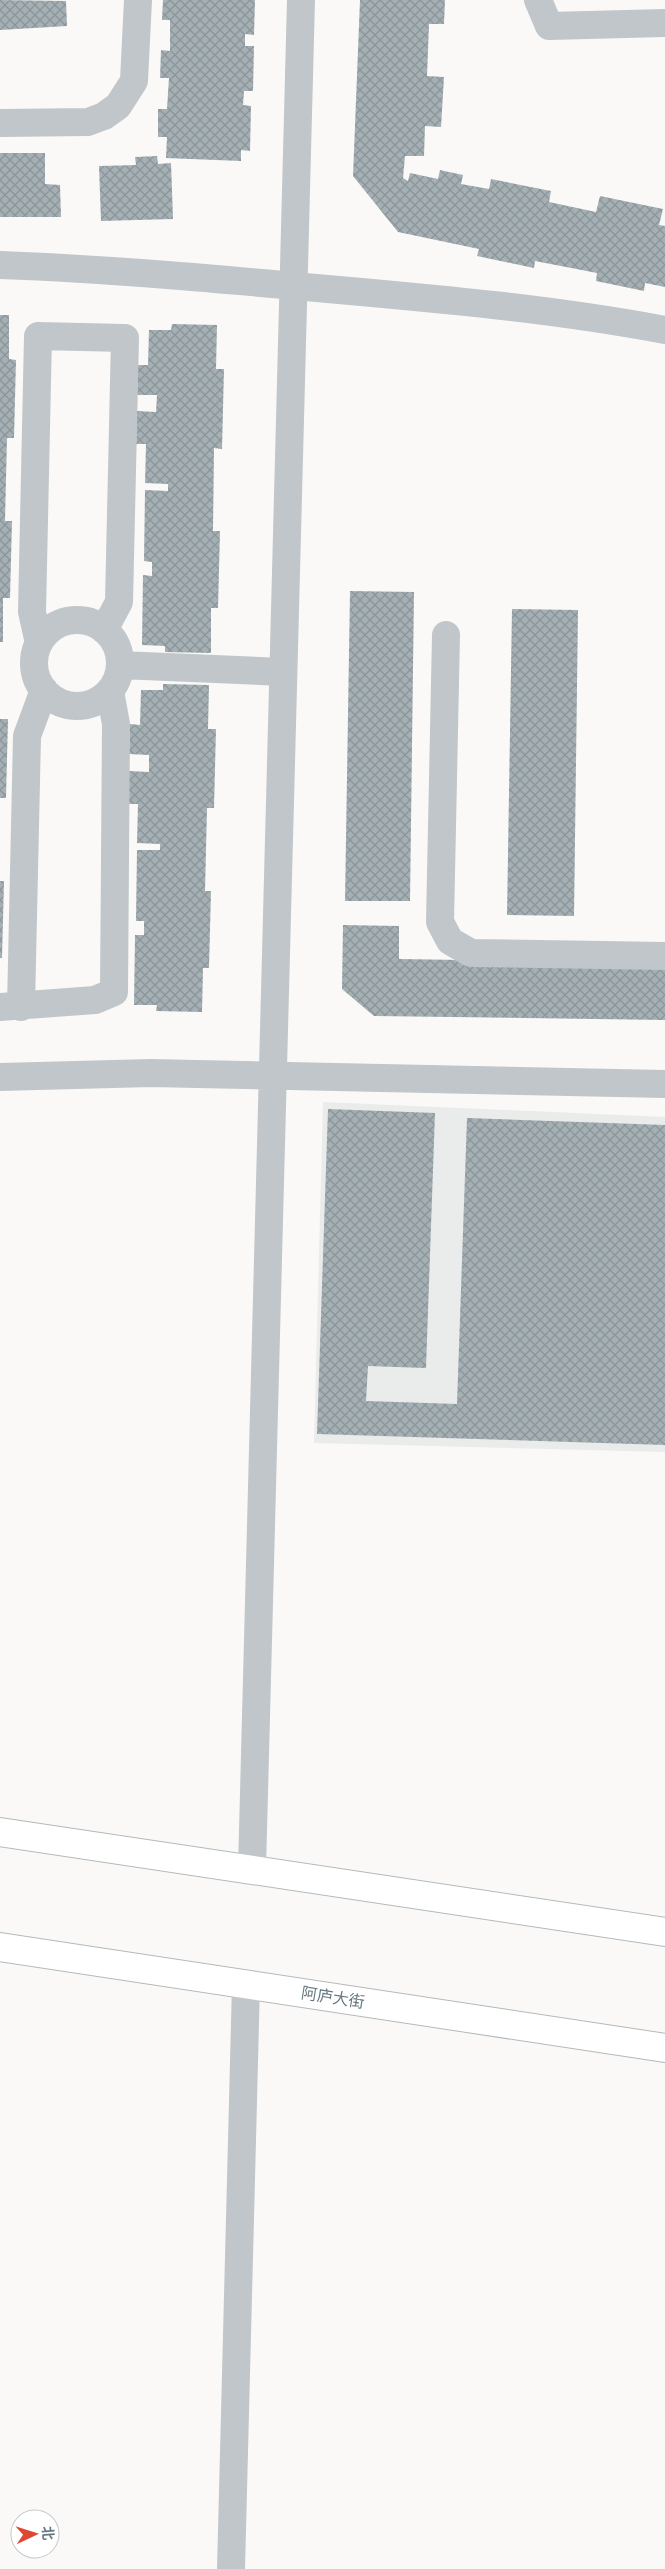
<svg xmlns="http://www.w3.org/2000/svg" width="665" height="2569" font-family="'Space Grotesk','Noto Sans SC',sans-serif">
<defs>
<pattern id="building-cross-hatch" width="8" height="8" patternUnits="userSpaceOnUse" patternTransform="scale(1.25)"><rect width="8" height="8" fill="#a5b0b5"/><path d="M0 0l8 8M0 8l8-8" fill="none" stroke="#8a9499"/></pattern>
</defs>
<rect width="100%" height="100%" fill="#faf9f7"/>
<path fill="#eaebeb" d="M323 1102 665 1117V1452L314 1443Z"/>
<path fill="url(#building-cross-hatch)" d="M0 0 66 1 67 26 0 30Z
M163 0H255L254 35 245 34V46H254L253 91H244L243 105 251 106 250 151 241 150V161L166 158 167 137H158V109H167L169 78H160L161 50 170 51V20H162Z
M360 0H445L444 24H429L427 76 444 77 441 127 425 126 424 156H405L403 178 408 181 410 173 438 179 440 170 463 175 461 184 489 189 491 179 551 191 549 202 596 212 600 196 663 209 659 225 665 226V287L645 283 644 291 596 281 597 273 535 261 534 268 477 256 479 249 398 232 353 176Z
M0 153H45V184L60 185 61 217H0Z
M157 156 158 164 171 163 173 219 101 221 99 166 136 165 135 157Z
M0 315H9V359L16 360 14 438H7L5 521H12L10 598H3V642H0Z
M172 324 217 325 216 369H224L222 449 214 448 213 531H220L218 608H211V653L165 652V646L142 645 143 575 152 576V562L144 561 145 490 168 491V484L145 483 146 444H136L137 411 156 412 157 395H137L138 365H148L149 330H171Z
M350 591 414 592 410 901H345Z
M512 609 578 610 574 916 507 915Z
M163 684 209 685 208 729H216L214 808H207L205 891H211L209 968H203L202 1012 156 1011 157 1005H134L135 935H144V921H136L137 850H160V844L137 843 138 804H128L129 771 149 772V755L129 754 130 724 140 725 141 690H163Z
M0 719H8L6 798H0Z
M0 881H4L2 958H0Z
M343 925 399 926V959L665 963V1020L374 1016 342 989Z
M328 1109 435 1113 426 1368 368 1366 366 1401 457 1404 467 1118 665 1125V1445L317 1434Z"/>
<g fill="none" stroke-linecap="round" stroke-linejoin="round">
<g stroke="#b4b9bc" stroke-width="30">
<path id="highway" d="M0 1832 665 1932
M0 1947 665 2048"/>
</g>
<path stroke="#c0c6c9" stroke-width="28" d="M538 0 549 26 665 23
M0 123 88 122 104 116 118 106 134 81 138 0
M0 265C109 269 219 279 328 289 440 299 553 309 665 330
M34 663a43 43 0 1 1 86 0a43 43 0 1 1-86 0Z
M446 635 440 922 450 941 471 953 665 956
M39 643 32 612 38 336 125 338 119 602 104 630
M120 665 283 672
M0 1007 95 1000 114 992 116 724 110 691
M21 1007 27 736 44 690
M0 1077 151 1073 665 1084
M252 1869 301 0
M231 2569 246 1984"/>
<use href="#highway" stroke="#fff" stroke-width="28"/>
</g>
<g text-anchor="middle" stroke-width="5" stroke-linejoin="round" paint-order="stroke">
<g font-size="16" fill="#667881" stroke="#fff">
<text transform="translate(333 1997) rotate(9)" y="6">阿庐大街</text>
</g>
</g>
<g transform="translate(35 2534) rotate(86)"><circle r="24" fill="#ffffff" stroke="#c2c9cd"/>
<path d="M0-4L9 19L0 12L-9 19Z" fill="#de4833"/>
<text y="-8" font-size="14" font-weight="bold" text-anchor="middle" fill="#667881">北</text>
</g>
</svg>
